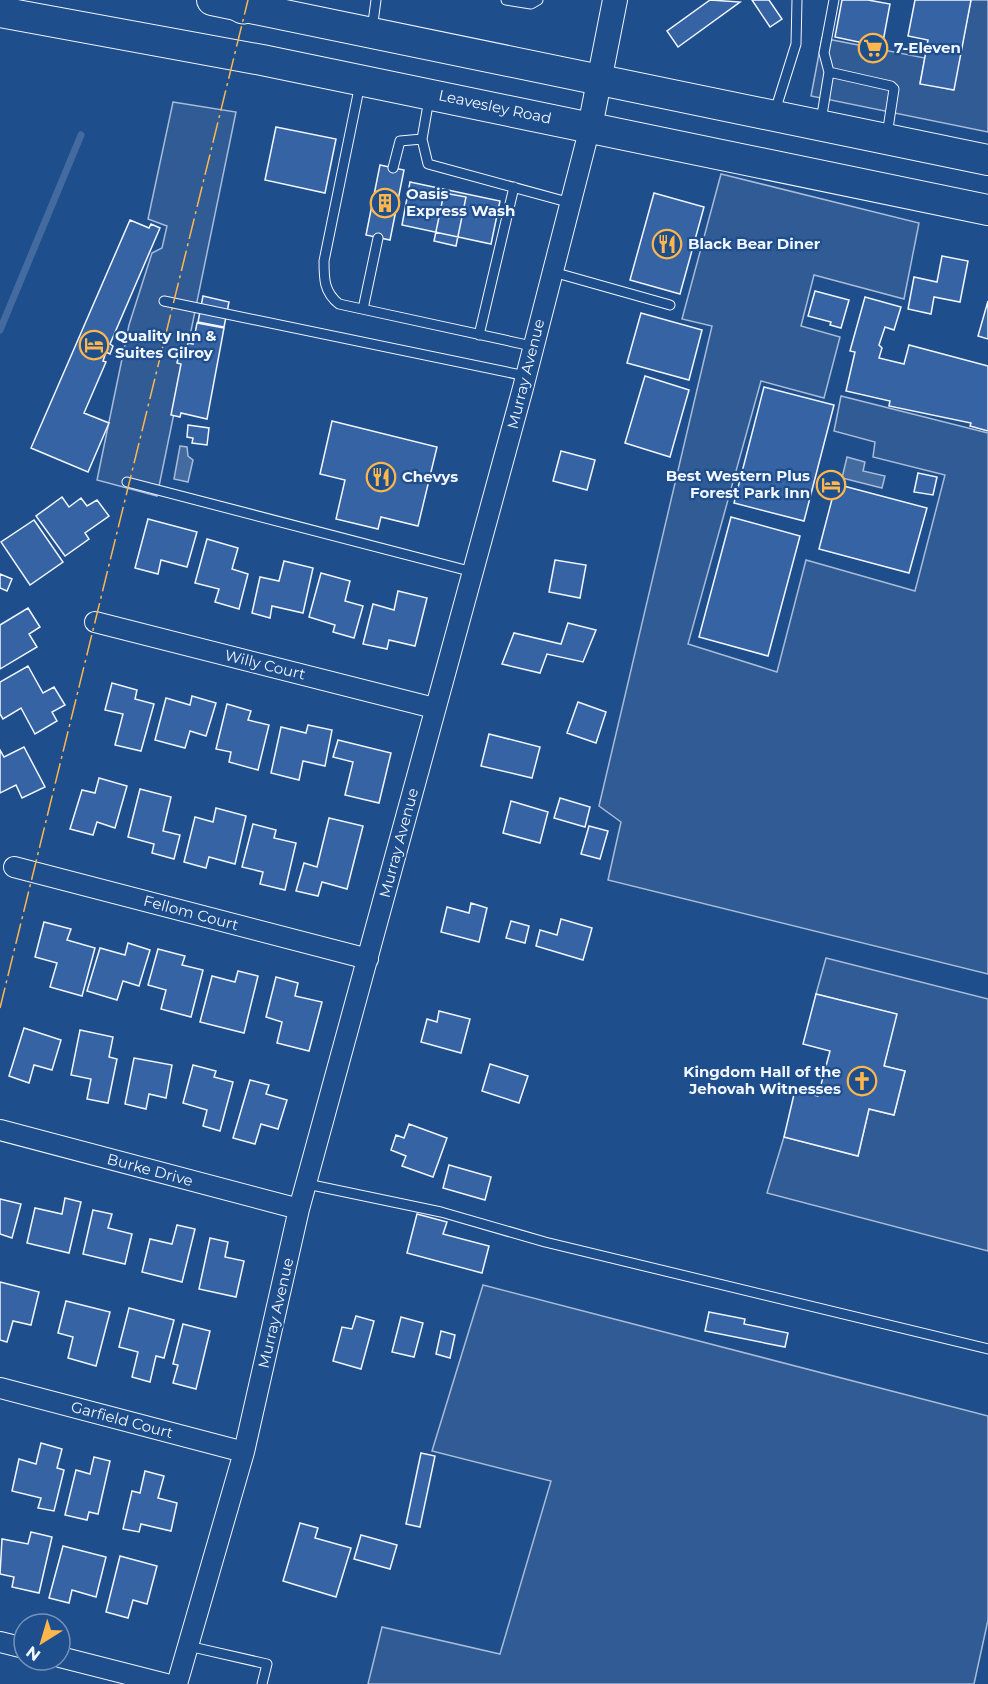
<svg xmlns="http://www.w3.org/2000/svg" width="988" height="1684" font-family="Montserrat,sans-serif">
<rect width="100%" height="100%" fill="#1f4e8c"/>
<path fill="#305b95" stroke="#a8bbd7" stroke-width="1.5" d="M971 0H988V132L811 96 822 38 925 58 920 83 953 90Z
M173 102 236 112 157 496 97 480 129 325 152 253 162 248 167 226 148 219Z
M721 174 919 223 904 299 814 275 801 326 840 337 824 398 761 381 688 644 777 672 806 560 915 591 945 475 873 457 875 442 834 431 841 396 988 433V974L608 880 621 822 599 806 712 326 682 319Z
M826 958 988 999V1251L767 1193 784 1137 858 1156 869 1109 894 1115 905 1071 884 1066 896 1014 816 994Z
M483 1285 988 1416V1620L974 1684H368L382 1627 500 1654 551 1481 432 1451Z"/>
<path fill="#446ba0" stroke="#a8bbd7" stroke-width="1.5" d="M180 446 187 447 188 456 193 460 188 482 174 479Z
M847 457 865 462 863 471 885 476 882 488 842 478Z"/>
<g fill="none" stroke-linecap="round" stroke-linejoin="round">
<path stroke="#446ba0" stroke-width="7" d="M0 330 81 135"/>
</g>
<path fill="#3563a3" stroke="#f2f6ff" stroke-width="1.5" d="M710 0 740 2 678 47 667 31Z
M752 0H769L782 19 770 27Z
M842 0H868L890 4 882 47 835 37Z
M915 0H971L954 90 920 84 928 40 908 36Z
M276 127 336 139 325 193 265 180Z
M380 165 404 170 390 240 366 235Z
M410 182 500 201 491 244 402 225Z
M444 193 466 197 456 246 434 241Z
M654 193 704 207 680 294 630 280Z
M130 220 149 228 151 224 160 228 110 344 113 346 110 354 106 352 103 361 106 362 84 413 109 423 88 472 31 448Z
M942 256 968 261 960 302 934 297 931 314 908 309 914 277 937 282Z
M815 291 849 300 841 328 830 325 831 322 808 316Z
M203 296 229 302 224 327 198 322Z
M865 297 901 307 894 330 885 327 879 345 882 348 879 358 904 364 909 345 988 366V431L970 426 971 423 889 406 890 401 846 391 855 352 850 351Z
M988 301V339L978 336Z
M641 313 702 330 689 380 627 363Z
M197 323 224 328 207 419 181 413 180 417 171 415 181 364 177 363 179 354 185 356 188 343 193 344Z
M645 376 689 390 670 457 625 443Z
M764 387 834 405 804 521 734 503Z
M332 421 437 447 418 526 381 517 378 529 336 519 345 480 320 474Z
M188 425 209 428 207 445 192 443 193 438 187 437Z
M561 451 595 460 587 490 553 481Z
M918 473 937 477 933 495 914 492Z
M836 484 927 508 909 573 819 549Z
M62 497 69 507 81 498 87 506 97 500 109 516 85 533 89 539 65 556 36 516Z
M731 517 800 536 768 656 699 637Z
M148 519 197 532 187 567 161 560 158 574 135 568Z
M34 520 63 562 30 585 1 542Z
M207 539 238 548 232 569 248 574 239 609 215 602 219 589 195 583Z
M555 560 586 565 580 598 549 592Z
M284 561 313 568 303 613 272 606 270 618 252 613 260 577 279 581Z
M321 573 350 581 345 601 363 606 354 638 333 632 335 625 309 617Z
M0 574 12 579 7 591 0 588Z
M398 591 427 598 415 646 389 640 387 649 363 644 373 604 394 610Z
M28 608 40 627 29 634 37 647 0 669V625Z
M568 623 596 630 583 662 547 654 540 673 502 664 514 633 561 644Z
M28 666 43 693 54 687 65 705 52 712 57 721 35 734 21 708 3 719 0 714V682Z
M112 683 137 690 135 699 154 704 141 751 115 745 123 714 105 710Z
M192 696 216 703 206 736 190 731 185 748 155 740 166 698 190 705Z
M578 702 606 712 596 743 567 733Z
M227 704 251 711 248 720 269 725 258 770 229 762 231 752 216 749Z
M308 725 332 730 325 766 303 761 299 780 271 773 281 727 306 733Z
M489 734 540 747 532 778 481 766Z
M338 740 391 753 379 803 345 795 353 762 333 757Z
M24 747 45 787 22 798 16 785 0 793V750L4 757Z
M99 778 127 786 115 828 97 822 93 835 70 829 82 790 95 793Z
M140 789 171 797 163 831 180 835 174 859 152 853 154 844 128 837Z
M560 798 590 807 585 827 554 818Z
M511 801 548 812 540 843 503 833Z
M216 808 246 816 235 864 209 857 206 868 184 862 195 817 213 822Z
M329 818 363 826 347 889 322 882 318 896 296 891 304 863 317 867Z
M253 824 276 830 274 838 296 843 285 890 260 884 263 872 242 867Z
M589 826 608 831 600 859 581 854Z
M471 903 487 908 479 942 441 932 447 907 469 913Z
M561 919 592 928 583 960 536 946 540 930 557 935Z
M511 921 529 926 525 943 506 938Z
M44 922 71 929 67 940 95 948 82 996 50 987 57 963 35 957Z
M128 943 150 950 139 986 123 981 117 1000 87 991 100 948 125 955Z
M158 949 185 956 182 965 203 970 191 1017 161 1009 166 990 148 985Z
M238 971 258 976 244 1033 200 1022 212 976 235 982Z
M276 977 298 983 295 996 322 1002 309 1051 277 1043 282 1022 266 1017Z
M816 994 897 1014 884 1066 905 1071 894 1115 869 1109 858 1156 784 1137 795 1090 818 1096 830 1051 803 1044Z
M439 1011 470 1019 461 1053 421 1042 427 1019 437 1022Z
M24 1028 61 1040 52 1070 34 1065 29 1083 9 1076Z
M80 1030 113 1037 109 1057 117 1059 108 1103 87 1099 91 1079 71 1075Z
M134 1058 172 1065 166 1098 149 1094 146 1109 125 1104Z
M490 1064 528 1076 519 1103 482 1091Z
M193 1065 216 1071 214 1077 233 1082 220 1131 203 1126 207 1110 183 1103Z
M250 1080 269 1085 266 1094 287 1100 278 1129 261 1124 255 1144 233 1138Z
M409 1124 447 1138 433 1177 402 1166 406 1156 391 1150 396 1135 404 1138Z
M449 1165 491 1177 485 1200 443 1188Z
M65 1198 81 1202 69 1253 27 1243 35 1208 62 1214Z
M0 1199 21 1204 12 1238 0 1234Z
M93 1210 112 1214 108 1228 132 1234 125 1264 83 1254Z
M417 1214 447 1222 443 1234 489 1246 482 1273 407 1253Z
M177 1225 195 1229 182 1282 142 1272 150 1239 172 1244Z
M210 1238 228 1242 225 1257 244 1261 236 1297 199 1289Z
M0 1282 39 1292 31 1325 13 1321 7 1342 0 1340Z
M66 1301 110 1312 96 1366 68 1358 73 1337 58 1333Z
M129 1308 174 1320 164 1358 156 1356 150 1382 132 1377 138 1352 119 1347Z
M709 1312 745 1319 744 1324 788 1333 785 1347 705 1331Z
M356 1316 374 1321 361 1369 333 1361 342 1327 352 1329Z
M401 1317 423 1323 414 1357 392 1352Z
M183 1324 210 1331 196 1389 173 1383 178 1365 173 1364Z
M441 1331 455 1335 450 1358 436 1354Z
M41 1443 62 1449 57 1468 64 1470 54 1511 38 1508 41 1498 12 1491 19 1459 36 1464Z
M421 1453 435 1456 420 1527 406 1524Z
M94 1457 110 1461 98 1514 89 1512 87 1520 65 1515 76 1470 90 1474Z
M145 1471 164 1476 158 1498 177 1503 171 1531 141 1524 139 1532 123 1529 132 1491 140 1493Z
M300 1523 318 1528 315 1538 351 1548 336 1597 283 1581Z
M31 1532 52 1537 39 1593 12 1587 14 1577 0 1574 2 1539 28 1544Z
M361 1535 397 1545 390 1569 354 1559Z
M63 1546 106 1557 96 1597 72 1590 69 1603 49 1598Z
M120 1556 157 1566 147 1604 133 1600 128 1618 106 1612Z"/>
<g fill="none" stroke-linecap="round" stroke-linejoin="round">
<g stroke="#f2f6ff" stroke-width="11">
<path id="service" d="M506 0 531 4 538 0
M372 30 376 0
M829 72 891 86 894 89 887 135
M360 84 324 261C324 279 324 292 339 304L532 346
M429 99 422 139 428 164 571 203
M775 111 796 44 797 0
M821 121 829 72 824 53 834 0
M393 168 400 141 422 139
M553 272 670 305
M164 301 526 376
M363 309 378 238
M479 335 514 187
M127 482 473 572
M307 1184 441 1212 545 1242 988 1349
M188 1646 267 1664 262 1684"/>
</g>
<g stroke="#f2f6ff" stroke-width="22">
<path id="minor" d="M95 622 434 708
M14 867 368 959
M0 1130 299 1209
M0 1388 244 1452
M0 1642 24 1648
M60 1657 166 1684
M177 1684 244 1452 299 1209 523 388 590 127"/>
</g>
<g stroke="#f2f6ff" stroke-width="26">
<path id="tertiary" d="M590 127 615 0"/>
</g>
<g stroke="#f2f6ff" stroke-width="32">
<path id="primary" d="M212 0 988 160
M0 12 262 60 988 210"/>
</g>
<g stroke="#f2f6ff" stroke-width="35">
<path id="motorway" d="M231 0 243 7"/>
</g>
<use href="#service" stroke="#1f4e8c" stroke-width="9"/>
<use href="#minor" stroke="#1f4e8c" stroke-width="20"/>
<use href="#tertiary" stroke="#1f4e8c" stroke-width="24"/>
<use href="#primary" stroke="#1f4e8c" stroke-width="30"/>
<use href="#motorway" stroke="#1f4e8c" stroke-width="33"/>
<path stroke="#ffb74d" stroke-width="1.5" stroke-dasharray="21 4.5 3 4.5" stroke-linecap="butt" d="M0 1008 248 0"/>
</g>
<defs>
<g id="supermarket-ring" transform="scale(1.5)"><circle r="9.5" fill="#1f4e8c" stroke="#ffb74d" stroke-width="1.5"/><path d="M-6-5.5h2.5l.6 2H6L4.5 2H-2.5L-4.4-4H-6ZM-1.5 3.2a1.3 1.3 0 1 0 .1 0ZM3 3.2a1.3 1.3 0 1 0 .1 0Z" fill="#ffb74d"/></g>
<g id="building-ring" transform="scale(1.5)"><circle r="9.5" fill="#1f4e8c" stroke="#ffb74d" stroke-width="1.5"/><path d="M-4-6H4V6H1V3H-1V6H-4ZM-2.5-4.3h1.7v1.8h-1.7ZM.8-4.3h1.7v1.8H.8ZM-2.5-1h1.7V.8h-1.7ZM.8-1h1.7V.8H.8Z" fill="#ffb74d"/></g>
<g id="restaurant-ring" transform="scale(1.5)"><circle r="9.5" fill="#1f4e8c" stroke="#ffb74d" stroke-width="1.5"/><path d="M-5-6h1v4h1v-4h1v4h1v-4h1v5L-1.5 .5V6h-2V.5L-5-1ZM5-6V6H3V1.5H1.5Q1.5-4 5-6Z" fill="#ffb74d"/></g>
<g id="hotel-ring" transform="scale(1.5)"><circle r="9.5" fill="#1f4e8c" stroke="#ffb74d" stroke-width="1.5"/><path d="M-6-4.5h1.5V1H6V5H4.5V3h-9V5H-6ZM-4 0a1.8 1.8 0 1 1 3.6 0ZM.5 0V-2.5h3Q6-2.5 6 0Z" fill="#ffb74d"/></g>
<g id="church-ring" transform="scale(1.5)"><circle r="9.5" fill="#1f4e8c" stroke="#ffb74d" stroke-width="1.5"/><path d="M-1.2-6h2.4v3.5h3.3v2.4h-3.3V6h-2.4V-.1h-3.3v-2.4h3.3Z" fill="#ffb74d"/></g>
</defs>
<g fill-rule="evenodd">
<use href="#supermarket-ring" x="873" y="48"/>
<use href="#building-ring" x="385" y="203"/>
<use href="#restaurant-ring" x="667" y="244"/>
<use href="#hotel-ring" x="94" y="345"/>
<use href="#restaurant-ring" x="381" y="477"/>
<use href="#hotel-ring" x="831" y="485"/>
<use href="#church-ring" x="862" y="1081"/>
</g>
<g text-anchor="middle" stroke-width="4.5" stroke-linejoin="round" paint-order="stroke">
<g font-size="15" font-weight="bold" fill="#f2f6ff" stroke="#1f4e8c" text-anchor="start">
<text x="894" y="53">7-Eleven</text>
<text x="406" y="199">Oasis<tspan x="406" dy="17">Express Wash</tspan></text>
<text x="688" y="249">Black Bear Diner</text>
<text x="115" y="341">Quality Inn &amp;<tspan x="115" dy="17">Suites Gilroy</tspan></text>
<text x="810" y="481" text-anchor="end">Best Western Plus<tspan x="810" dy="17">Forest Park Inn</tspan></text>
<text x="402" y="482">Chevys</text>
<text x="841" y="1077" text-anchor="end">Kingdom Hall of the<tspan x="841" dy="17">Jehovah Witnesses</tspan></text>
</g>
<g font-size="15" fill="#f2f6ff" stroke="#1f4e8c">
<text transform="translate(495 107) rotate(12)" y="5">Leavesley Road</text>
<text transform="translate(526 374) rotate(-76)" y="5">Murray Avenue</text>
<text transform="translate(265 665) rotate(14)" y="5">Willy Court</text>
<text transform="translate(399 843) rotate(-75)" y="5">Murray Avenue</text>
<text transform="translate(191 913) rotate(15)" y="5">Fellom Court</text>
<text transform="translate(150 1170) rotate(15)" y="5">Burke Drive</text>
<text transform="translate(276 1313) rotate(-77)" y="5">Murray Avenue</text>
<text transform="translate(122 1420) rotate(15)" y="5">Garfield Court</text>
</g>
</g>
<g transform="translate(42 1642) rotate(217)"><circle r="28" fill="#1f4e8c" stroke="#7391ba" stroke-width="1.5"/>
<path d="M0-4.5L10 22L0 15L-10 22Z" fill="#ffb74d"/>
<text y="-9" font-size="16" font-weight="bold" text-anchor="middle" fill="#f2f6ff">N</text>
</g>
</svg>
